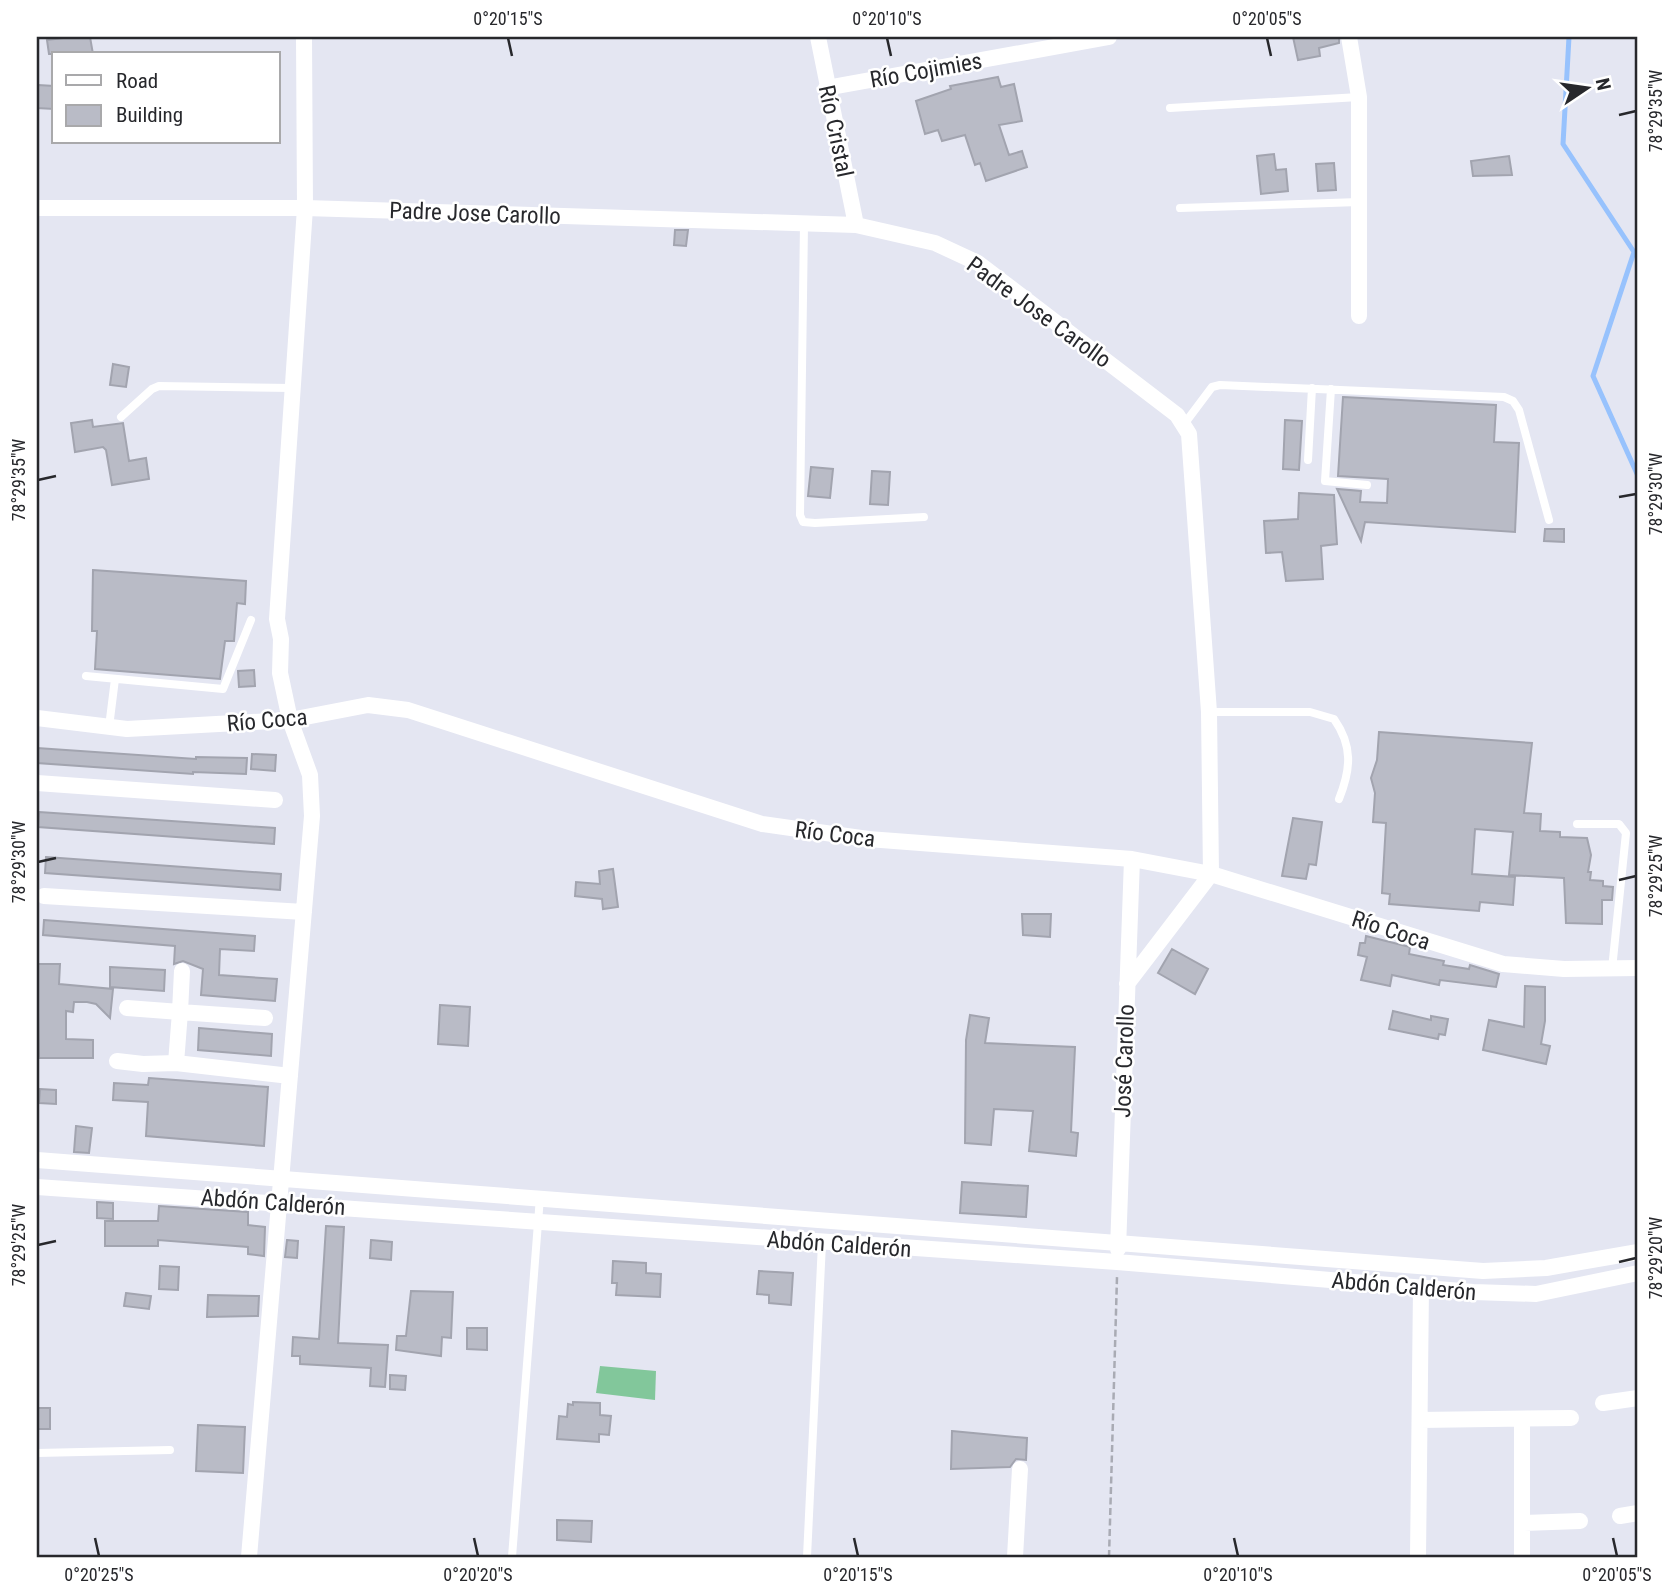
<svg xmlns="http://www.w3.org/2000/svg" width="1675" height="1594" font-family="'Roboto Condensed',sans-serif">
<rect width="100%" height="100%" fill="#e4e6f2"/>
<path fill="#82c79b" d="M600 1366 656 1371 655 1400 596 1393Z"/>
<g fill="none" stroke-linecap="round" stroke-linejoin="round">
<path stroke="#97c2fd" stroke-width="5" d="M1569 37 1563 144 1634 252 1593 376 1638 476"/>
</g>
<path fill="#b9bbc6" stroke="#a2a4af" stroke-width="2" d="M71 37H90L93 54H49L47 40Z
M1293 37H1339V43L1319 48 1320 56 1298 60Z
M998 77 1001 87 1014 84 1022 121 999 125 1009 155 1022 151 1027 167 986 181 980 163 975 165 965 135 942 141 938 130 925 134 916 101 951 89 950 86Z
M38 85 54 86V109L37 108Z
M1274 154 1276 170 1286 169 1288 191 1261 194 1257 156Z
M1509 156 1512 175 1473 176 1471 161Z
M1334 163 1336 190 1318 191 1316 164Z
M675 230H688L686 246 674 245Z
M113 364 129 367 126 387 110 385Z
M1343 397 1496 405 1494 442 1519 443 1515 532 1365 522 1361 541 1337 489 1361 491 1360 502 1387 503 1388 479 1338 476Z
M92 420 93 427 123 423 129 461 146 458 149 479 112 485 106 450 103 447 75 452 71 423Z
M1285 420 1302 421 1299 470 1283 469Z
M811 467 833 469 830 498 808 496Z
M872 471 890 472 888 505 870 504Z
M1299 493 1334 495 1337 544 1321 546 1323 579 1286 581 1282 552 1266 553 1264 521 1298 519Z
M1545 529H1564V542L1544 541Z
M93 570 246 581 245 604 237 603 234 641H225L220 679 95 669 97 631H92Z
M254 670 255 686 239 687 238 671Z
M1379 732 1532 743 1524 813 1541 814 1540 831 1560 832V837L1587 838 1591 855 1588 872H1591L1590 880 1603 881V886L1613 887 1612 900H1602V924L1566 923 1564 878 1509 875 1513 832 1475 829 1472 874 1515 877 1513 905 1480 902 1479 911 1389 904 1390 894 1382 893 1386 823 1373 822 1375 793 1371 778 1377 760Z
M37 748 196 759V757L247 758 246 774 193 772V774L37 763Z
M252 754 276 755 275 771 251 769Z
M39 812 275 828 274 844 38 827Z
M1293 818 1322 822 1316 865 1309 864 1306 879 1282 876Z
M46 857 281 874 280 890 45 873Z
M613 869 618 907 603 909 602 899 575 896 576 882 600 884 599 871Z
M1022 914H1051L1050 937 1023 935Z
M44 920 255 936 254 951 220 949 219 975 277 979 275 1001 201 995 203 969 183 961 174 964 175 946 43 935Z
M1366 936 1410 947 1409 954 1444 961 1443 965 1469 969 1470 965 1499 974 1496 987 1440 980 1439 985 1392 975 1390 986 1361 980 1367 957 1358 955 1360 943H1365Z
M1172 949 1208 969 1195 994 1158 973Z
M37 964H60L59 984 113 989 110 1018 96 1004 87 1002H74L73 1012 66 1011V1039L93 1040V1058H39Z
M110 967 165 970 164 991 110 987Z
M1525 986 1545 987V1021L1541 1044 1550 1046 1546 1064 1483 1050 1489 1020 1524 1027Z
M440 1005 470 1007 468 1046 438 1044Z
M1393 1011 1431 1020V1016L1448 1019 1445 1035 1439 1034 1438 1039 1389 1029Z
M970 1015 989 1018 985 1043 1075 1047 1071 1132 1078 1133 1076 1156 1029 1151 1033 1111 994 1109 991 1145 965 1143 966 1040Z
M199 1028 272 1034 271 1056 198 1050Z
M149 1078 268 1087 264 1146 146 1136 148 1102 113 1100 114 1083 148 1085Z
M40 1089 56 1090V1104L39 1103Z
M76 1126 92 1128 89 1153 74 1152Z
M962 1182 1028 1186 1026 1217 960 1213Z
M97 1202 113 1203V1219L97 1218Z
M159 1206 248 1212V1225L265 1227 264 1256 248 1254V1247L158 1240V1246H105V1221H158Z
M326 1226 344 1227 338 1343 388 1345 385 1387 370 1386 371 1368 300 1364V1356H292L293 1337 319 1339Z
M287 1240 298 1241 297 1258 285 1257Z
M371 1240 392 1242 391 1260 370 1258Z
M613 1261 646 1263V1273L661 1274 660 1297 616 1295 617 1283H612Z
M160 1266 179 1267 178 1290 159 1289Z
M759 1271 793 1273 791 1305 769 1303V1295L757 1294Z
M411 1291 453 1292 451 1338 442 1337 441 1356 396 1350 397 1336H406Z
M126 1293 151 1296 149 1309 124 1306Z
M208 1295 259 1296 258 1316 207 1317Z
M467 1328H487V1350L467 1349Z
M390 1375 406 1376 405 1390 390 1389Z
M573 1402 600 1403V1415L611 1416 609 1435 599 1434V1442L557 1439 559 1416 567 1417 568 1404 573 1405Z
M37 1408H50V1429H37Z
M198 1425 245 1427 243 1473 196 1471Z
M952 1431 1027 1438 1026 1460 1016 1459 1010 1467 951 1469Z
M557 1520 592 1521 591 1542 557 1540Z"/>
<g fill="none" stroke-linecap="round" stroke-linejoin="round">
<path stroke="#a9abb4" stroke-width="2.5" stroke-dasharray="7 3.5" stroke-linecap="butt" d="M1109 1557 1117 1277"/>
<path stroke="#fff" stroke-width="8" d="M1170 108 1359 97
M1180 208 1359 202
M804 224 800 515 803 522 815 523 924 517
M1331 389 1325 481 1367 485
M121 417 152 389 159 386 292 388
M1185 423 1212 387 1220 385 1504 397 1513 401 1519 410 1549 520
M1308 460 1312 388
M86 676 223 689 251 620
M1209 712H1310L1334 719C1353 746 1351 769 1339 799
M109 727 115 679
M1577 824H1619L1626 833 1612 969
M37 1453 170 1450
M512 1557 540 1197
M807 1557 822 1243"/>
<path stroke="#fff" stroke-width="16" d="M818 37 856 225
M1349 37 1359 97V316
M826 88 1109 37
M37 208H305L856 225 935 243 978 263 1177 415 1189 434 1209 712 1211 874 1127 984
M37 718 127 729 290 720 368 705 408 710 762 824 868 839 1132 859 1211 874 1503 964 1564 969 1638 968
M37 783 275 800
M44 896 304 912
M127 1008 180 1012 182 971
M117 1061 143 1064 176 1063 290 1076
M176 1063 180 1012 265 1018
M37 1160 1483 1271 1546 1268 1638 1252
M37 1187 1117 1262 1473 1292 1536 1294 1638 1273
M1118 1249 1132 859
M1603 1403 1638 1398
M1522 1419V1557
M1420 1420 1571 1418
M1620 1516 1638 1513
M1522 1523 1580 1521
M249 1557 312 816 310 775 290 720 280 673 281 639 277 619 305 208 304 37
M1015 1557 1020 1469
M1418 1557 1421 1287"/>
</g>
<path fill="none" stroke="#27282c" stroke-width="2.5" d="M508 38 512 56M887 38 891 56M1267 38 1271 56M1619 115 1636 111M38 480 56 476M1619 497 1636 494M38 862 56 858M1619 880 1636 876M38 1245 56 1241M1619 1262 1636 1258M95 1538 99 1556M474 1538 478 1556M854 1538 858 1556M1234 1538 1238 1556M1613 1538 1617 1556"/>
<g text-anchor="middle" stroke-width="5" stroke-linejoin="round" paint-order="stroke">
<g font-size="23" fill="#27282c" stroke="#fff">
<text transform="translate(926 70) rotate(-10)" y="8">Río Cojimies</text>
<text transform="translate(836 131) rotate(78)" y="8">Río Cristal</text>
<text transform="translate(475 213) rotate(2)" y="8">Padre Jose Carollo</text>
<text transform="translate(1039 312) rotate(36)" y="8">Padre Jose Carollo</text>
<text transform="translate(267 720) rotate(-5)" y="8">Río Coca</text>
<text transform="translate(835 834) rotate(7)" y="8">Río Coca</text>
<text transform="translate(1391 930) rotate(18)" y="8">Río Coca</text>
<text transform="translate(1124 1061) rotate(-88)" y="8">José Carollo</text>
<text transform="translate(273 1202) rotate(4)" y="8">Abdón Calderón</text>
<text transform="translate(839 1244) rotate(4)" y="8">Abdón Calderón</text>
<text transform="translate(1404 1286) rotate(5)" y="8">Abdón Calderón</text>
</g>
</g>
<rect width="1675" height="1594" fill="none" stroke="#ffffff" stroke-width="77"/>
<rect x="52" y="52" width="228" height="91" fill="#ffffff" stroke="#a9a9ab" stroke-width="2"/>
<rect x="66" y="75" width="35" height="10" fill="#ffffff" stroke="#a9a9ab" stroke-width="2"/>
<text x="116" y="88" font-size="21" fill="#27282c">Road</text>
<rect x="66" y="105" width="35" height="21" fill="#b9bbc6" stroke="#a9a9ab" stroke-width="2"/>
<text x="116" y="122" font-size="21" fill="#27282c">Building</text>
<g transform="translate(1587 88) rotate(77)" stroke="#ffffff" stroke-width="5" paint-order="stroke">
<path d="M0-5L12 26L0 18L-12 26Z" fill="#27282c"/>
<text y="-10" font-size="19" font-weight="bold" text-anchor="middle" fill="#27282c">N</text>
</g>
<rect x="38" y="38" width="1598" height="1518" fill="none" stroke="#27282c" stroke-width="2.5"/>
<g font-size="18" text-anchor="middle" fill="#27282c">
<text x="508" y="25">0°20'15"S</text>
<text x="887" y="25">0°20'10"S</text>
<text x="1267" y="25">0°20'05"S</text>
<text transform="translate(1656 111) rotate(-90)" y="6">78°29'35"W</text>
<text transform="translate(19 480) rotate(-90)" y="6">78°29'35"W</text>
<text transform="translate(1656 494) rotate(-90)" y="6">78°29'30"W</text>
<text transform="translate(19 862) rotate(-90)" y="6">78°29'30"W</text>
<text transform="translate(1656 876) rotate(-90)" y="6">78°29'25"W</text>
<text transform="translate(19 1245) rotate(-90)" y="6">78°29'25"W</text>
<text transform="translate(1656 1258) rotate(-90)" y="6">78°29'20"W</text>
<text x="99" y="1581">0°20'25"S</text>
<text x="478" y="1581">0°20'20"S</text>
<text x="858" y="1581">0°20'15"S</text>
<text x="1238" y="1581">0°20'10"S</text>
<text x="1617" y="1581">0°20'05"S</text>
</g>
</svg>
